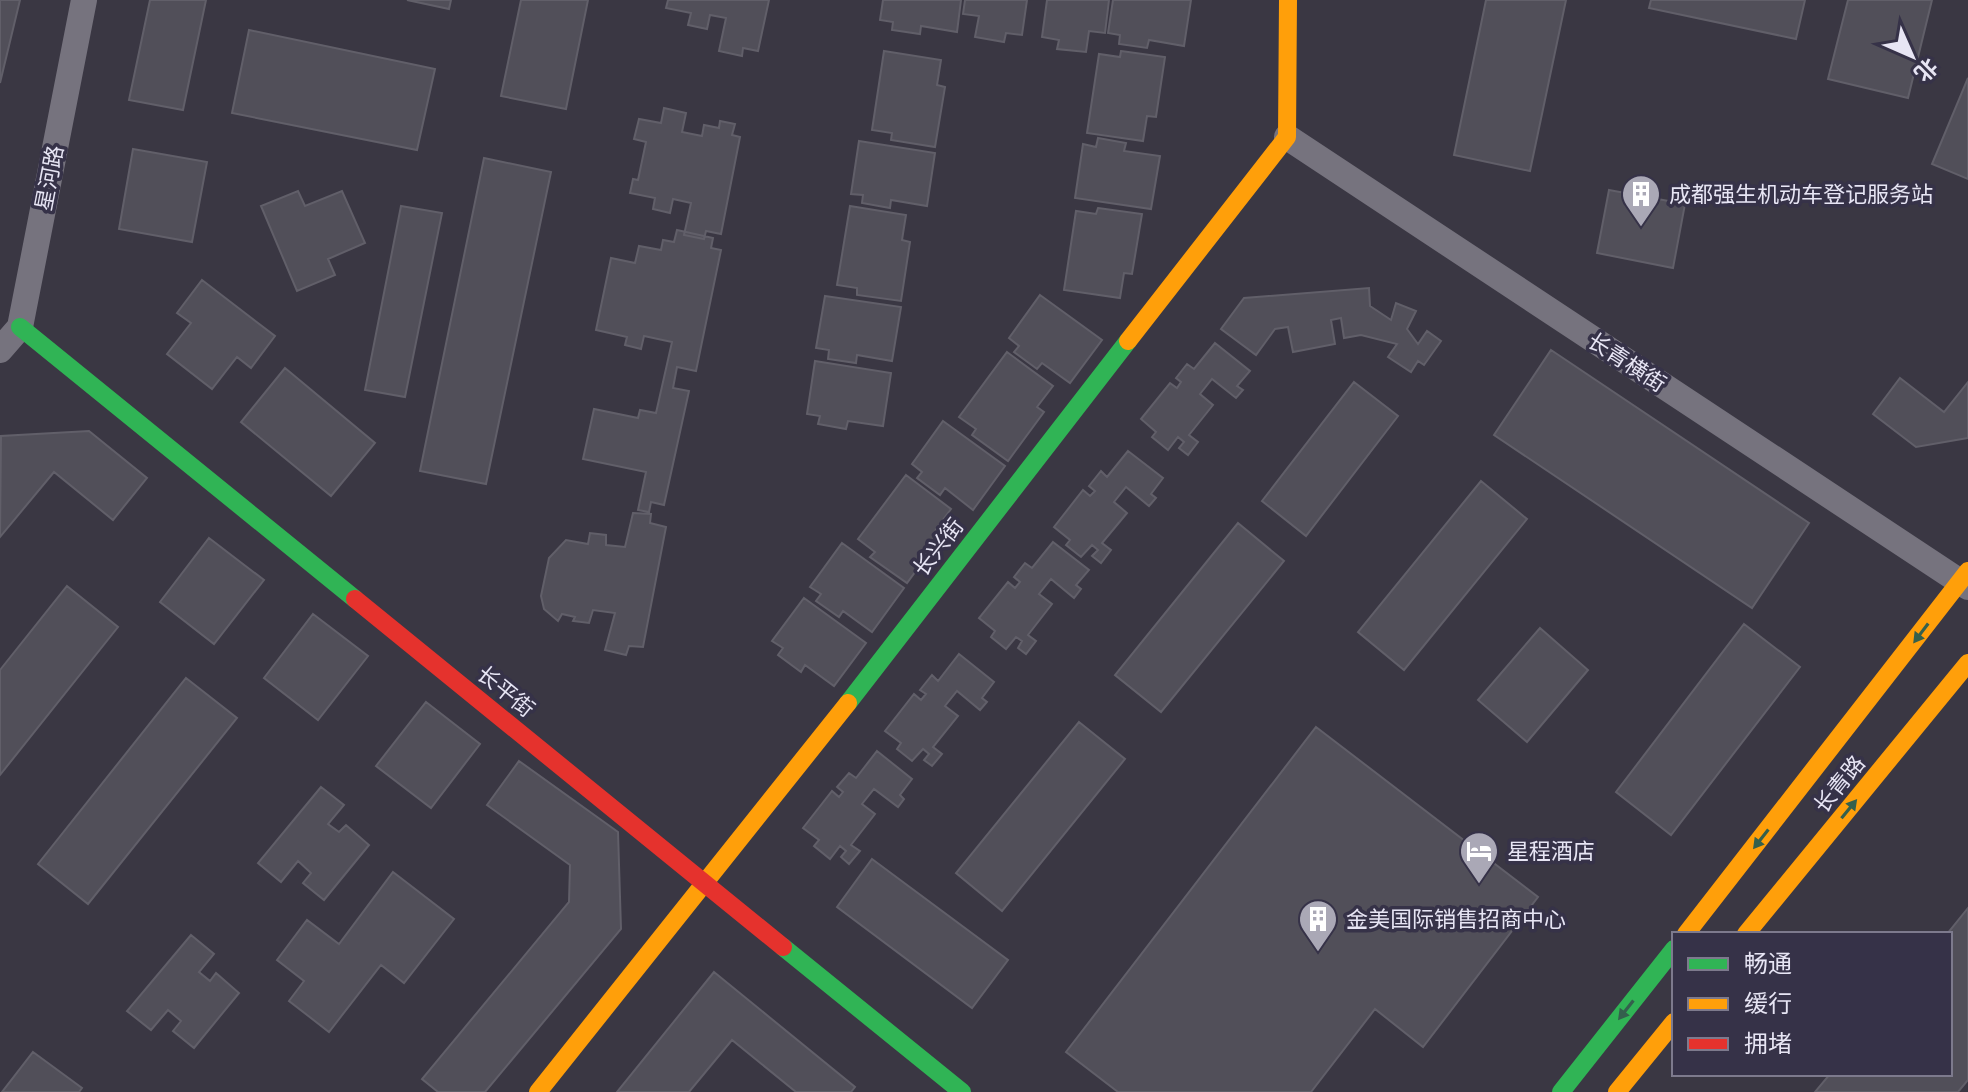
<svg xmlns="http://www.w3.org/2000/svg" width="1968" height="1092" font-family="'Times New Roman','Noto Sans SC',serif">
<rect width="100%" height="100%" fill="#3a3743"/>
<path fill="#514f59" stroke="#615f69" stroke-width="2" d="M0 0H20L0 83Z
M150 0H206L183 110 129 100Z
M407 0H451L449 9Z
M521 0H588L566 109 501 96Z
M668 0H769L758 51 743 48 742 56 719 51 726 18 710 15 707 29 688 25 691 13 666 8Z
M883 0H961L957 32 921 26 920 34 892 30 893 22 880 20Z
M965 0H1027L1022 35 1006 33 1004 42 975 37 979 16 963 14Z
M1047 0H1109L1105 33 1089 31 1086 52 1057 49 1059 40 1042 37Z
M1113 0H1191L1184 46 1149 40 1147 48 1119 44 1120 35 1108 33Z
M1486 0H1566L1530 171 1454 155Z
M1651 0H1805L1796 39 1649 8Z
M1848 0H1932L1908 98 1828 79Z
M249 30 435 69 417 150 232 113Z
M884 51 941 60 937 85 945 87 935 147 891 140 892 133 872 130Z
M1121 51 1165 57 1156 117 1147 116 1143 141 1087 133 1099 54 1120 57Z
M1968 78V179L1932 164Z
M664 108 686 113 682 132 702 136 704 125 719 128 720 121 735 124 732 135 740 137 721 234 706 231 704 239 684 235 691 203 673 199 670 213 653 209 655 198 630 193 633 179 638 180 646 142 634 139 639 119 661 123Z
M1098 138 1126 143 1124 151 1160 156 1151 209 1075 198 1083 144 1096 147Z
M859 141 935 153 927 206 891 200 890 208 862 203 863 195 851 194Z
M133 149 207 162 192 242 119 229Z
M484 158 551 172 486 484 420 471Z
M1609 190 1685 204 1673 268 1597 253Z
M298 191 305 206 342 191 365 243 328 259 335 275 297 291 261 206Z
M401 206 442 213 405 397 365 390Z
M850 206 906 215 902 240 910 242 901 301 857 295V288L837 285Z
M1098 208 1142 214 1132 274 1124 273 1120 298 1064 290 1076 211 1096 214Z
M677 230 713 238 711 248 721 250 696 371 677 367 673 388 689 391 664 505 651 502 649 512 638 510 646 472 583 459 594 409 638 418 640 410 656 413 672 342 644 336 641 349 625 345 627 337 596 330 611 258 635 263 639 246 661 250 663 240 674 242Z
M202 280 275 336 251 368 237 357 212 389 167 354 191 323 177 313Z
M1369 288 1370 306 1391 320 1396 303 1416 311 1407 329 1418 344 1427 331 1441 341 1424 365 1418 361 1411 372 1388 357 1397 344 1361 335 1344 338 1341 318 1331 320 1335 344 1293 352 1288 327 1275 329 1256 355 1221 329 1244 298Z
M1040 295 1102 340 1070 383 1042 363 1037 369 1014 352 1019 346 1009 338Z
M825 296 901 307 892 361 857 355 856 363 828 359 829 350 816 348Z
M1215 343 1250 371 1237 386 1243 390 1236 398 1212 379 1200 394 1213 405 1189 435 1198 442 1188 455 1179 448 1184 442 1178 437 1168 450 1152 437 1156 432 1141 419 1170 383 1177 388 1181 382 1176 378 1187 364 1194 369Z
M1551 350 1809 523 1752 608 1494 435Z
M1007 352 1053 386 1037 407 1044 412 1008 461 972 435 976 429 959 417Z
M815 361 891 373 883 426 848 421 846 429 818 424 820 416 807 414Z
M285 368 375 443 331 496 241 422Z
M1900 378 1944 412 1968 382V438L1916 447 1873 414Z
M1354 382 1398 416 1306 536 1262 501Z
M943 421 1005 466 973 510 945 488 940 495 917 478 922 472 912 464Z
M89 431 147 478 113 520 54 472 0 537 1 436Z
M1128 451 1163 478 1151 494 1156 498 1149 506 1126 487 1114 502 1127 513 1102 543 1111 550 1101 563 1092 556 1098 550 1092 545 1081 557 1066 545 1070 540 1054 527 1083 490 1090 496 1095 491 1089 486 1101 471 1107 477Z
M906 475 951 509 936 529 943 534 907 583 870 557 875 552 858 539Z
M1481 481 1527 519 1404 670 1358 632Z
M633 513 651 514 650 523 666 527 643 647 629 646 626 655 605 650 615 613 593 610 589 623 573 621 575 617 562 614 558 621 544 609 541 596 549 558 566 540 588 544 590 533 606 535V545L625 547Z
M1238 523 1284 561 1161 712 1115 675Z
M209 538 264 580 214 644 160 602Z
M1053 542 1089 570 1076 585 1081 589 1074 598 1051 579 1039 594 1052 604 1028 635 1036 641 1026 654 1018 648 1022 641 1016 637 1006 649 991 637 995 631 979 618 1008 582 1015 588 1020 582 1014 577 1025 563 1032 568Z
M842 543 904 588 872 632 843 611 839 617 816 601 821 594 810 587Z
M67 586 118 627 0 775V670Z
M804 598 866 643 834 686 805 665 801 672 778 655 783 648 772 641Z
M313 614 368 656 318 720 264 678Z
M1744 624 1800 667 1671 835 1616 792Z
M1540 628 1588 670 1527 742 1478 700Z
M959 654 994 682 982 698 987 702 980 710 957 691 945 706 958 716 933 747 942 754 932 766 924 760 929 754 923 749 912 761 897 749 901 743 885 731 914 694 921 700 926 694 920 690 932 675 938 681Z
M186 678 237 718 88 904 38 864Z
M426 702 480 744 431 808 376 766Z
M1079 722 1125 759 1002 911 956 873Z
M1316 727 1538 897 1423 1047 1375 1009 1311 1092H1118L1066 1052Z
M877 751 912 779 900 795 904 799 898 807 874 789 862 804 875 814 851 845 860 851 849 864 841 857 846 851 840 846 830 859 814 846 819 840 803 828 832 791 839 797 843 792 837 787 849 773 856 778Z
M519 761 618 832 621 929 485 1092H438L422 1079 569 902 570 865 487 805Z
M321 787 344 805 328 824 339 832 346 825 369 845 324 900 303 883 311 873 298 861 281 882 258 863Z
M872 859 1008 960 972 1008 837 907Z
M393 872 454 919 404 983 381 965 329 1032 289 1001 304 981 277 960 307 920 339 944Z
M1968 908V1080L1958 1092H1815L1830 1074H1950V934H1947Z
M191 935 214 954 199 972 210 981 216 973 239 993 194 1048 173 1031 181 1021 168 1010 151 1030 127 1011Z
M714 972 855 1087 851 1092H796L732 1040 689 1092H617Z
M33 1052 82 1088 79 1092H2Z"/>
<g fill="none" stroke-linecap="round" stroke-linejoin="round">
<path stroke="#76737e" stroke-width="26" d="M1287 137 1968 587
M0 350 20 327 84 0"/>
<path stroke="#30b455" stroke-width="18" d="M20 327 355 599
M848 703 1128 341
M783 947 962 1092
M1561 1092 1674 949"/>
<path stroke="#ff9f0a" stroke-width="18" d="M1128 341 1287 137 1288 0
M1686 934 1968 571
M1746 934 1968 663
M538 1092 848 703
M1617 1092 1674 1022"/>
<path stroke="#e5322d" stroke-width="18" d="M355 599 783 947"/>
</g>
<defs><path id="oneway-solid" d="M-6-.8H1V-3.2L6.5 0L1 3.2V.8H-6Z" transform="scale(2)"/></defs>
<g fill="#34604d">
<use href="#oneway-solid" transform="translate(1921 633) rotate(127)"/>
<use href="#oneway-solid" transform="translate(1849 809) rotate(-51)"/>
<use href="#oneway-solid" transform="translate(1761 839) rotate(128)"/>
<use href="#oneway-solid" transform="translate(1626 1010) rotate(128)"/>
</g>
<defs>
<g id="building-pin" transform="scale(2)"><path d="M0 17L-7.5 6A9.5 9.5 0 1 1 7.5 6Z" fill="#aaa8b6" stroke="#363248"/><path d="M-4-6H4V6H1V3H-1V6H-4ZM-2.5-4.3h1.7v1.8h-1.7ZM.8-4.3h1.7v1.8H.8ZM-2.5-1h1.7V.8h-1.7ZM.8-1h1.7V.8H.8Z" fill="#fff"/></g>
<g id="hotel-pin" transform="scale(2)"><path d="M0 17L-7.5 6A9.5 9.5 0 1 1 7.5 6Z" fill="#aaa8b6" stroke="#363248"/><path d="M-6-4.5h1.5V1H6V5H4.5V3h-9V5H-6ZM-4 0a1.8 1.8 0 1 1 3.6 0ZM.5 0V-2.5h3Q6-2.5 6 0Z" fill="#fff"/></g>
</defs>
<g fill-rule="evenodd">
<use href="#building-pin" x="1641" y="194"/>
<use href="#hotel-pin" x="1479" y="851"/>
<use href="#building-pin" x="1318" y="919"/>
</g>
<g text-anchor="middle" stroke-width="7" stroke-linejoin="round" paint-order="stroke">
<g font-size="22" fill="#e7e5f4" stroke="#363248">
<text transform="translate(49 178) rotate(-79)" y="8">星河路</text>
<text transform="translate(1627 362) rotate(33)" y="8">长青横街</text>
<text transform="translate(938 547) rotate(-52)" y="8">长兴街</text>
<text transform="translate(506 691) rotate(39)" y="8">长平街</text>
<text transform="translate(1839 784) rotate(-51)" y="8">长青路</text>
</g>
<g font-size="22" fill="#e7e5f4" stroke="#363248" text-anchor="start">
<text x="1669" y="202">成都强生机动车登记服务站</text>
<text x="1507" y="859">星程酒店</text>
<text x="1346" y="927">金美国际销售招商中心</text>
</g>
</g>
<rect x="1672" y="932" width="280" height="144" fill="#363248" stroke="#7d7a8d" stroke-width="2"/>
<rect x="1688" y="958" width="40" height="12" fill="#30b455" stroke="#7d7a8d" stroke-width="2"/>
<text x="1744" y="972" font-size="24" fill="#e7e5f4">畅通</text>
<rect x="1688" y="998" width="40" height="12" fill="#ff9f0a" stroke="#7d7a8d" stroke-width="2"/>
<text x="1744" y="1012" font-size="24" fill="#e7e5f4">缓行</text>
<rect x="1688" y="1038" width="40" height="12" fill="#e5322d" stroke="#7d7a8d" stroke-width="2"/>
<text x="1744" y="1052" font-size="24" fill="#e7e5f4">拥堵</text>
<g transform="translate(1912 56) rotate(135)" stroke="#363248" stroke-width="6" paint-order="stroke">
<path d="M0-6L14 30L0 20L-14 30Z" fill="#e7e5f4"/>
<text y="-12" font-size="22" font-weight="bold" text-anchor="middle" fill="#e7e5f4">北</text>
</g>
</svg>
